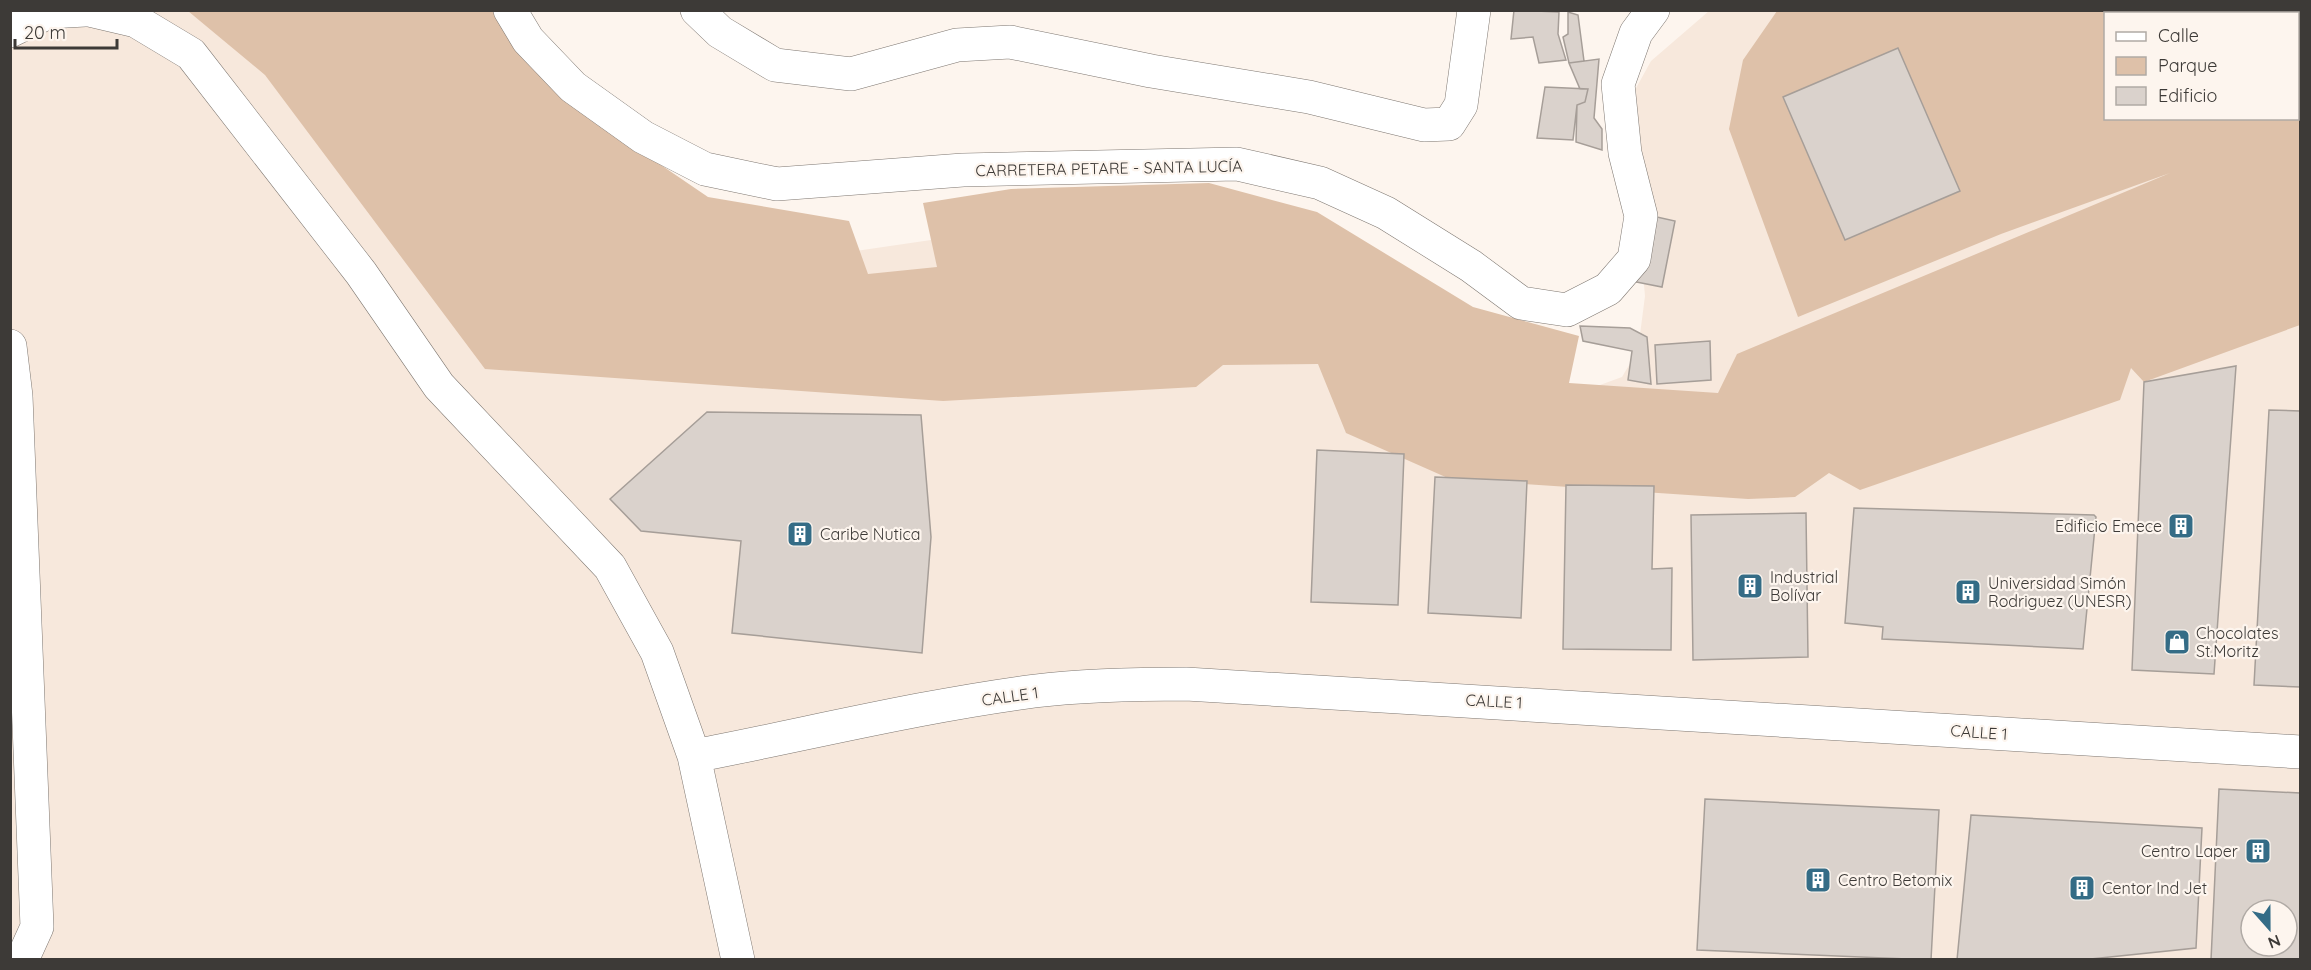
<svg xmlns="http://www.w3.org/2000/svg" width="2311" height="970" font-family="Quicksand,sans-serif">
<rect width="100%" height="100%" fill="#fdf5ee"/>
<path fill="#f7e8dc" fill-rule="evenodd" d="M10 11H497L598 172 849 252 931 240 1489 377 1589 389 1622 377 1638 350 1645 296 1631 139 1630 99 1651 61 1709 11H2300V959H11ZM2106 14H2298V118H2106ZM2251 910H2287V946H2251Z"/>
<path fill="#dec1a9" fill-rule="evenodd" d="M188 11H493L515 47 586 114 708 197 849 221 868 274 937 267 923 203 1011 189 1209 183 1317 212 1473 307 1579 336 1569 383 1718 393 1737 354 2170 173 2001 234 1798 317 1729 129 1743 60 1777 11H2300V325L2144 382 2131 368 2120 400 1860 490 1829 473 1795 497 1748 499 1450 479 1346 433 1318 364 1223 365 1196 387 943 401 485 369 265 75ZM2106 14H2298V118H2106Z"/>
<path fill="#dad2cc" stroke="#a69e98" stroke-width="1.5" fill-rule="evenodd" d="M1514 10 1559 12 1558 34 1566 60 1539 63 1533 37 1511 39Z
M1568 12 1578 15 1584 61 1569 63 1563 37 1568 34Z
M1898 48 1960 191 1845 240 1783 97Z
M1599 59 1594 118 1602 129V150L1576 142 1577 105 1585 102 1588 89H1580L1569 63Z
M1545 87 1588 89 1585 102 1577 105 1573 140 1537 138Z
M1639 213 1675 221 1662 287 1626 280Z
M1580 326 1630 328 1647 337 1651 384 1628 380 1632 351 1583 341Z
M1710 341 1711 380 1657 384 1655 345Z
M2236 366 2214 674 2132 670 2144 382Z
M2269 410 2300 411V687L2254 685Z
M707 412 921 415 931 537 922 653 732 633 741 541 641 531 610 499Z
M1317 450 1404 454 1398 605 1311 602Z
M1435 477 1527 481 1521 618 1428 613Z
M1566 485 1654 486 1652 569 1672 568 1671 650 1563 649Z
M1854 508 2094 515 2096 517 2083 649 1882 639 1883 627 1845 623Z
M1806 513 1808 657 1693 660 1691 515Z
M2219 789 2300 793V960H2211ZM2251 910H2287V946H2251Z
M1705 799 1939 810 1931 960 1697 950Z
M1971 815 2202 828 2196 948 2081 960H1957Z"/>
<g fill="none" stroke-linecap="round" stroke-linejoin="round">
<g stroke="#7e7771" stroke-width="34">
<path id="street" d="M89 10 136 21 191 54 361 273 439 386 610 567 657 652 694 756 738 960
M510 10 528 40 573 87 643 137 705 169 777 184 963 170 1237 164 1320 183 1386 213 1471 266 1521 303 1567 310 1608 289 1634 259 1641 216 1625 153 1618 84 1636 33 1653 10
M697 10 720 32 775 65 851 74 957 45 1010 42 1151 71 1309 97 1424 125 1449 124 1461 105 1474 10
M10 31 49 12 85 10
M10 346 16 396 37 927 22 960
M694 756C808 734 920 706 1035 691 1085 685 1136 684 1186 684L2300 752"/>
</g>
<use href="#street" stroke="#fff" stroke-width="33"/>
</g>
<defs>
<g id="building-square" transform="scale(1.35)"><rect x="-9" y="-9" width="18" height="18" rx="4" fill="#346c86" stroke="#fdf5ee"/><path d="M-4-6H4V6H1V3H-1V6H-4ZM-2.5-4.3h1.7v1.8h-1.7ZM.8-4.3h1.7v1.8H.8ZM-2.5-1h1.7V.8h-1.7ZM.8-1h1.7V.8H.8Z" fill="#fff"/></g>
<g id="shop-square" transform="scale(1.35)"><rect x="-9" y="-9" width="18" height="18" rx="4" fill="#346c86" stroke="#fdf5ee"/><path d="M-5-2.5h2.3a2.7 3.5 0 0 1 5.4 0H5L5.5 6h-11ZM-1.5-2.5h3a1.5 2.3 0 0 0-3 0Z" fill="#fff"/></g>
</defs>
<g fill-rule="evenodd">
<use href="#building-square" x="2181" y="526"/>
<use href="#building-square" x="800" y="534"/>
<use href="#building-square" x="1750" y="586"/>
<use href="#building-square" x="1968" y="592"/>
<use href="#shop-square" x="2177" y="642"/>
<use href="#building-square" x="2258" y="851"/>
<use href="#building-square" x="1818" y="880"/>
<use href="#building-square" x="2082" y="888"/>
</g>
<g text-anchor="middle" stroke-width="4.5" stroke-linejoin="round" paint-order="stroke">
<g font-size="16" fill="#3d3a37" stroke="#fdf5ee">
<text transform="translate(1109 168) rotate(-1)" y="6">CARRETERA PETARE - SANTA LUCÍA</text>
<text transform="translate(1010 696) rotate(-8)" y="6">CALLE 1</text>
<text transform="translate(1494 701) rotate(3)" y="6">CALLE 1</text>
<text transform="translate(1979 732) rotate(4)" y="6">CALLE 1</text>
</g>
<g font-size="16" fill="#3d3a37" stroke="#fdf5ee" text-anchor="start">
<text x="2162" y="532" text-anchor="end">Edificio Emece</text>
<text x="820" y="540">Caribe Nutica</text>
<text x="1770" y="583">Industrial<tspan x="1770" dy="18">Bolívar</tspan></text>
<text x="1988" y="589">Universidad Simón<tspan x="1988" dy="18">Rodriguez (UNESR)</tspan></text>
<text x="2196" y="639">Chocolates<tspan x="2196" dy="18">St.Moritz</tspan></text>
<text x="2238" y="857" text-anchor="end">Centro Laper</text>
<text x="1838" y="886">Centro Betomix</text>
<text x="2102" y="894">Centor Ind Jet</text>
</g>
</g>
<rect width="2311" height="970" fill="none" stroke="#3d3a37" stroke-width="24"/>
<rect x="2104" y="12" width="195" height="108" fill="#fdf5ee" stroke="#b0aaa5" stroke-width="1.5"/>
<rect x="2116" y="32" width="30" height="9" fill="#ffffff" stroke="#b0aaa5" stroke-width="1.5"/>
<text x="2158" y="42" font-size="18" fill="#3d3a37">Calle</text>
<rect x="2116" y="57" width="30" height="18" fill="#dec1a9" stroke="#b0aaa5" stroke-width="1.5"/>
<text x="2158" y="72" font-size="18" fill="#3d3a37">Parque</text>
<rect x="2116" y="87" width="30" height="18" fill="#dad2cc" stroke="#b0aaa5" stroke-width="1.5"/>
<text x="2158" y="102" font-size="18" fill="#3d3a37">Edificio</text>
<g transform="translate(2269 928) rotate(159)"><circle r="28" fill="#fdf5ee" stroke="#b0aaa5" stroke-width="1.5"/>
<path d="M0-4.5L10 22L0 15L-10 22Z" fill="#346c86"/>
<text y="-9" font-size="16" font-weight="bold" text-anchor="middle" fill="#3d3a37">N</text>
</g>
<path d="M15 39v9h102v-9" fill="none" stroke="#3d3a37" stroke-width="3"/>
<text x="24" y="39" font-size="18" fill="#3d3a37" stroke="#fdf5ee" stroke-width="4.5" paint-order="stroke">20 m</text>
</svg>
